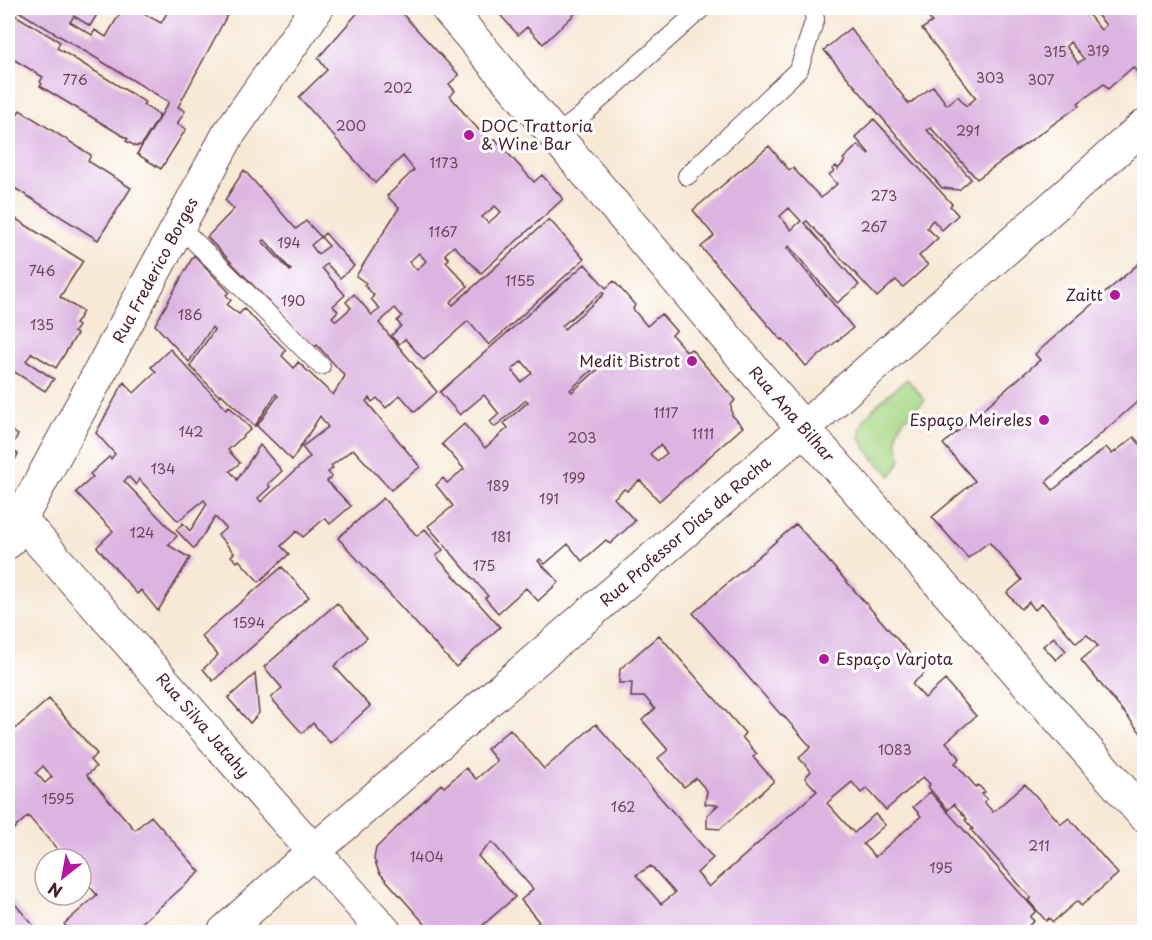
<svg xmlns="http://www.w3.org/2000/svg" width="1152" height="940" font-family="'Playpen Sans',sans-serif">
<rect width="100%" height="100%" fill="#fff"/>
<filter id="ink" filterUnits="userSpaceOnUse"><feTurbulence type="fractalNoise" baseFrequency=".0167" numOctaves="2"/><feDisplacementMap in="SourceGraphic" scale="12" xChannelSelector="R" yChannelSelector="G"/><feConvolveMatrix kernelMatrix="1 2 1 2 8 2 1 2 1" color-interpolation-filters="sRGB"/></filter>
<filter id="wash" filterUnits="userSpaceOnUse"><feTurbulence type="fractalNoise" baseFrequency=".008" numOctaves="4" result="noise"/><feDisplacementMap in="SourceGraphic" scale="24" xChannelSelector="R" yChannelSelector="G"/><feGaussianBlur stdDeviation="1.35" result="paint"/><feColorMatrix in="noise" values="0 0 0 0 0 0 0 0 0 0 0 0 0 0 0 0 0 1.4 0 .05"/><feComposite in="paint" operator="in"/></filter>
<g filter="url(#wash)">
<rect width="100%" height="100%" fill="#f7e9d6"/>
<path fill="#a7d886" stroke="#787c58" stroke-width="1.5" d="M907 379 925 400C900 424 891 423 901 460L891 476C882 466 870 456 863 444 848 422 892 392 907 379Z"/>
<g id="blocks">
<path fill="#dcb4e1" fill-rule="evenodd" d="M13 8H101L90 26 74 16 70 22 92 35 95 30 106 37 123 8H134L161 23 170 8H231L178 107 185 111 177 124 186 129 161 169 137 154 169 102Z
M362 8H397L459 75 449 84 455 91 450 96 468 118 490 142 495 139 534 182 542 175 563 199 481 273 454 246 445 254 449 259 446 262 468 286 450 302 453 305 549 219 584 259 489 345 468 321 424 360 405 339 399 344 391 336 401 326 397 321 402 316 395 308 379 323 437 392 415 412 400 395 386 408 377 398 372 402 369 398 366 401 420 467 391 490 353 449 331 466 333 468 328 472 332 477 327 481 351 506 330 524 325 518 303 537 297 531 281 546 289 554 259 582 239 560 237 562 231 556 234 553 218 535 226 528 215 517 194 549 178 532 176 530 183 523 190 531 207 504 204 500 178 521 139 479 136 485 129 477 124 481 177 536 168 545 190 558 158 611 141 590 137 594 97 547 113 531 76 492 93 477 90 474 109 457 111 459 115 454 96 433 124 382 134 393 156 372 151 367 170 349 226 409 229 406 251 429 228 450 240 463 230 471 236 478 237 480 260 445 282 471 268 484 270 487 258 498 261 502 310 457 302 447 328 427 320 416 292 460 257 426 278 396 276 394 255 426 221 394 220 396 217 394 190 366 214 330 212 327 189 362 155 325 194 255 229 292 226 295 231 300 227 305 239 314 244 309 286 350 282 356 294 368 298 362 333 395 345 376 317 345 313 348 207 237 234 209 225 200 244 170 296 229 306 221 321 237 311 245 318 254 329 246 321 237 325 233 354 266 340 278 327 264 322 268 345 295 333 306 338 311 332 317 336 321 351 308 346 302 354 294 372 315 380 309 371 299 374 295 364 285 366 283 356 276 399 208 387 196 414 170 403 156 375 183 299 97 327 70 318 58ZM495 206 501 212 488 223 482 217ZM265 240 291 270 290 271 262 241ZM419 253 426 261 417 270 409 262Z
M494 8H581L543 44 527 27 518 35Z
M938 8H1083L1101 30 1106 25 1091 8H1144V72L1140 76 1133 67 1108 89 1104 84 1078 103 1080 105 977 179 931 128 927 130 971 179 959 190 942 188 824 50 850 28 909 104 933 86 947 105 958 96 966 106 976 98 922 29 932 22 927 16ZM1070 42 1084 59 1078 63 1066 46Z
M10 12 60 42 57 48 145 102 143 105 160 115 141 146 138 145 137 147 126 141 128 139 40 86 42 84 40 82 43 77 8 56V17Z
M8 109 17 115 20 110 91 155 88 161 131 188 98 240 8 184Z
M874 119 952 204 950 206 958 215 942 230 933 220 930 223 927 228 938 238 919 256 928 265 903 287 896 280 877 297 807 221 804 223 859 285 837 303 789 246 787 248 853 328 806 366 783 339 781 340 701 247 714 236 693 210 769 146 789 170 793 168 821 198 837 184 829 175 834 171 832 169 836 166 838 169 845 161 843 159 858 145 868 154 869 153 855 137ZM789 208 801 221 791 230 780 216Z
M8 214 83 261 60 297 83 312 75 324 78 326 74 332 77 334 56 368 32 353 26 361 54 379 45 391 8 368Z
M1144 259V396L1046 482 1053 490 1106 447 1112 454 1134 437 1144 449V737L1081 660 1098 646 1087 635 1076 643 1042 603 1035 610 1029 602 1021 609 1007 593 1022 580 989 542 968 558 932 517 975 481 943 444 1040 360 1035 354Z
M585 264 606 288 614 281 635 305 633 309 647 326 661 314 676 331 672 335 687 352 691 349 735 400 731 405 732 415 743 427 659 501 640 480 627 491 624 489 614 498 635 521 610 544 606 540 582 561 568 544 545 564 540 559 538 561 559 582 538 601 526 588 498 613 485 598 488 596 428 526 453 506 436 485 443 478 447 483 464 469 442 444 464 424 485 448 508 428 504 423 528 402 526 400 495 427 490 422 499 414 484 395 460 415 440 392ZM602 292 604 294 564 329 562 326ZM610 354 612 357 572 392 570 390ZM522 361 532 373 521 382 512 370ZM660 445 667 453 657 461 650 454Z
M8 428 18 435 10 449 18 454 8 473Z
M383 498 417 536 425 529 435 541 443 550 436 556 500 627 456 667 338 538Z
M796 524 926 672 912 684 925 698 945 680 976 716 946 742 960 758 955 763 976 787 978 785 985 792 982 794 987 799 984 802 993 812 1025 784 1061 824 1069 818 1118 874 1081 906 1077 901 1053 922 1049 918 1046 921 1028 900 1031 898 971 830 973 829 965 820 967 819 954 804 948 810 928 787 930 784 923 777 886 810 867 788 861 793 852 782 827 803 854 833 875 814 885 825 863 844 875 857 921 816 913 807 930 792 1036 911 1030 917 1034 921 1021 932H526L539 922 521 900 533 889 492 842 478 856 515 897 475 932H432L379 872 374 859 376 848 441 784 444 787 466 768 476 779 497 761 487 749 510 729 544 769 596 724 713 858 697 873 709 887 817 791 805 778 811 771 799 758 811 747 782 714 781 715 693 613ZM651 866 675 893 661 904 636 875Z
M282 567 309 597 213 681 203 669 218 655 201 636Z
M337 603 367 638 334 666 370 706 330 743 313 723 302 733 271 698 282 688 264 667Z
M659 635 745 733 742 737 757 754 753 757 774 781 720 829 707 828V815L718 805 705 804 707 791 696 778 684 787 658 758 668 750 642 720 655 709 645 697H631L632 683H619L620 669Z
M1054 637 1066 651 1056 660 1043 646Z
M255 674 259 713 250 723 228 698Z
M49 699 97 754 90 760 96 767 87 775 135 830 151 816 200 872 131 932H72L64 924 97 895 81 876V859H66L28 816 8 834V735ZM43 766 52 777 45 783 36 773Z
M8 896 39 932H8Z"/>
</g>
</g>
<g filter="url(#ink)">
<use href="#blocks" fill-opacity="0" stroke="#643d45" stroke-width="1.5"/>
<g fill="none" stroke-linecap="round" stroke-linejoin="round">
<g stroke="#643d45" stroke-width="20">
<path id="service" d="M555 136 579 118 702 8
M687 176 799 69 815 19 812 8
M179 226 321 366"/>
</g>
<g stroke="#643d45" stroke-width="35">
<path id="minor" d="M447 8 803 428 1144 815
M20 519 385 932
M8 542 228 135 317 8
M224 932 314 851 779 450 1144 126"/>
</g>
<use href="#service" stroke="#fff" stroke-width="18"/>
<use href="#minor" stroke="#fff" stroke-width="33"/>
</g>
</g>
<g fill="#b5179e" stroke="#fff" stroke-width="2">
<circle cx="469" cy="135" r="6"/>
<circle cx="1115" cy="295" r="6"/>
<circle cx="692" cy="361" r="6"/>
<circle cx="1044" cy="420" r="6"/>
<circle cx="824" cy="659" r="6"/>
</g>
<g text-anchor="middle" stroke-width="6" stroke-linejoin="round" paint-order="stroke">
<g font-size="14" fill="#6e4458">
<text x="1098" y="56">319</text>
<text x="1055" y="57">315</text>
<text x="990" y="83">303</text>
<text x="75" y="85">776</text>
<text x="1041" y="85">307</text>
<text x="398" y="93">202</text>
<text x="351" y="131">200</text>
<text x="968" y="136">291</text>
<text x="444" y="168">1173</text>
<text x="884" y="201">273</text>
<text x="874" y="232">267</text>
<text x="443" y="237">1167</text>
<text x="289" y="248">194</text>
<text x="42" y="276">746</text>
<text x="520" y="286">1155</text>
<text x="293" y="306">190</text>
<text x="190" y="320">186</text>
<text x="42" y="330">135</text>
<text x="666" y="418">1117</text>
<text x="191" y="437">142</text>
<text x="703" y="439">1111</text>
<text x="582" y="443">203</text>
<text x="163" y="474">134</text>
<text x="574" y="483">199</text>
<text x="498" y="491">189</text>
<text x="549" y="504">191</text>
<text x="142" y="538">124</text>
<text x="501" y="542">181</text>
<text x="484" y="571">175</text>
<text x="249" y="628">1594</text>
<text x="895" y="755">1083</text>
<text x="58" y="804">1595</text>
<text x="623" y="812">162</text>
<text x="1039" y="851">211</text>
<text x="427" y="862">1404</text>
<text x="941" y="873">195</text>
</g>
<g font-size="16" fill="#4a1f2b" stroke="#fff" text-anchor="end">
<text x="481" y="132" text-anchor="start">DOC Trattoria<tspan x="481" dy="18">&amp; Wine Bar</tspan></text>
<text x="1103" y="301">Zaitt</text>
<text x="680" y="367">Medit Bistrot</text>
<text x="1032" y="426">Espaço Meireles</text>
<text x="836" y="665" text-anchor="start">Espaço Varjota</text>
</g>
<g font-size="16" fill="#4a1f2b" stroke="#fff">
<text transform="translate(155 270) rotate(-62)" y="6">Rua Frederico Borges</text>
<text transform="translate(792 414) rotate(49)" y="6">Rua Ana Bilhar</text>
<text transform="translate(685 531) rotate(-41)" y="6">Rua Professor Dias da Rocha</text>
<text transform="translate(203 725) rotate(49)" y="6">Rua Silva Jatahy</text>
</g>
</g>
<rect width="1152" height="940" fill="none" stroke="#fff" stroke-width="30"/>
<g transform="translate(63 877) rotate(211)"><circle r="28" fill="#ffffff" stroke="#b7a5aa" stroke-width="1.5"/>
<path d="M0-4.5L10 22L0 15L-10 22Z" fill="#b5179e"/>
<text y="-9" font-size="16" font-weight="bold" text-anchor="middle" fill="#4a1f2b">N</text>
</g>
</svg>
